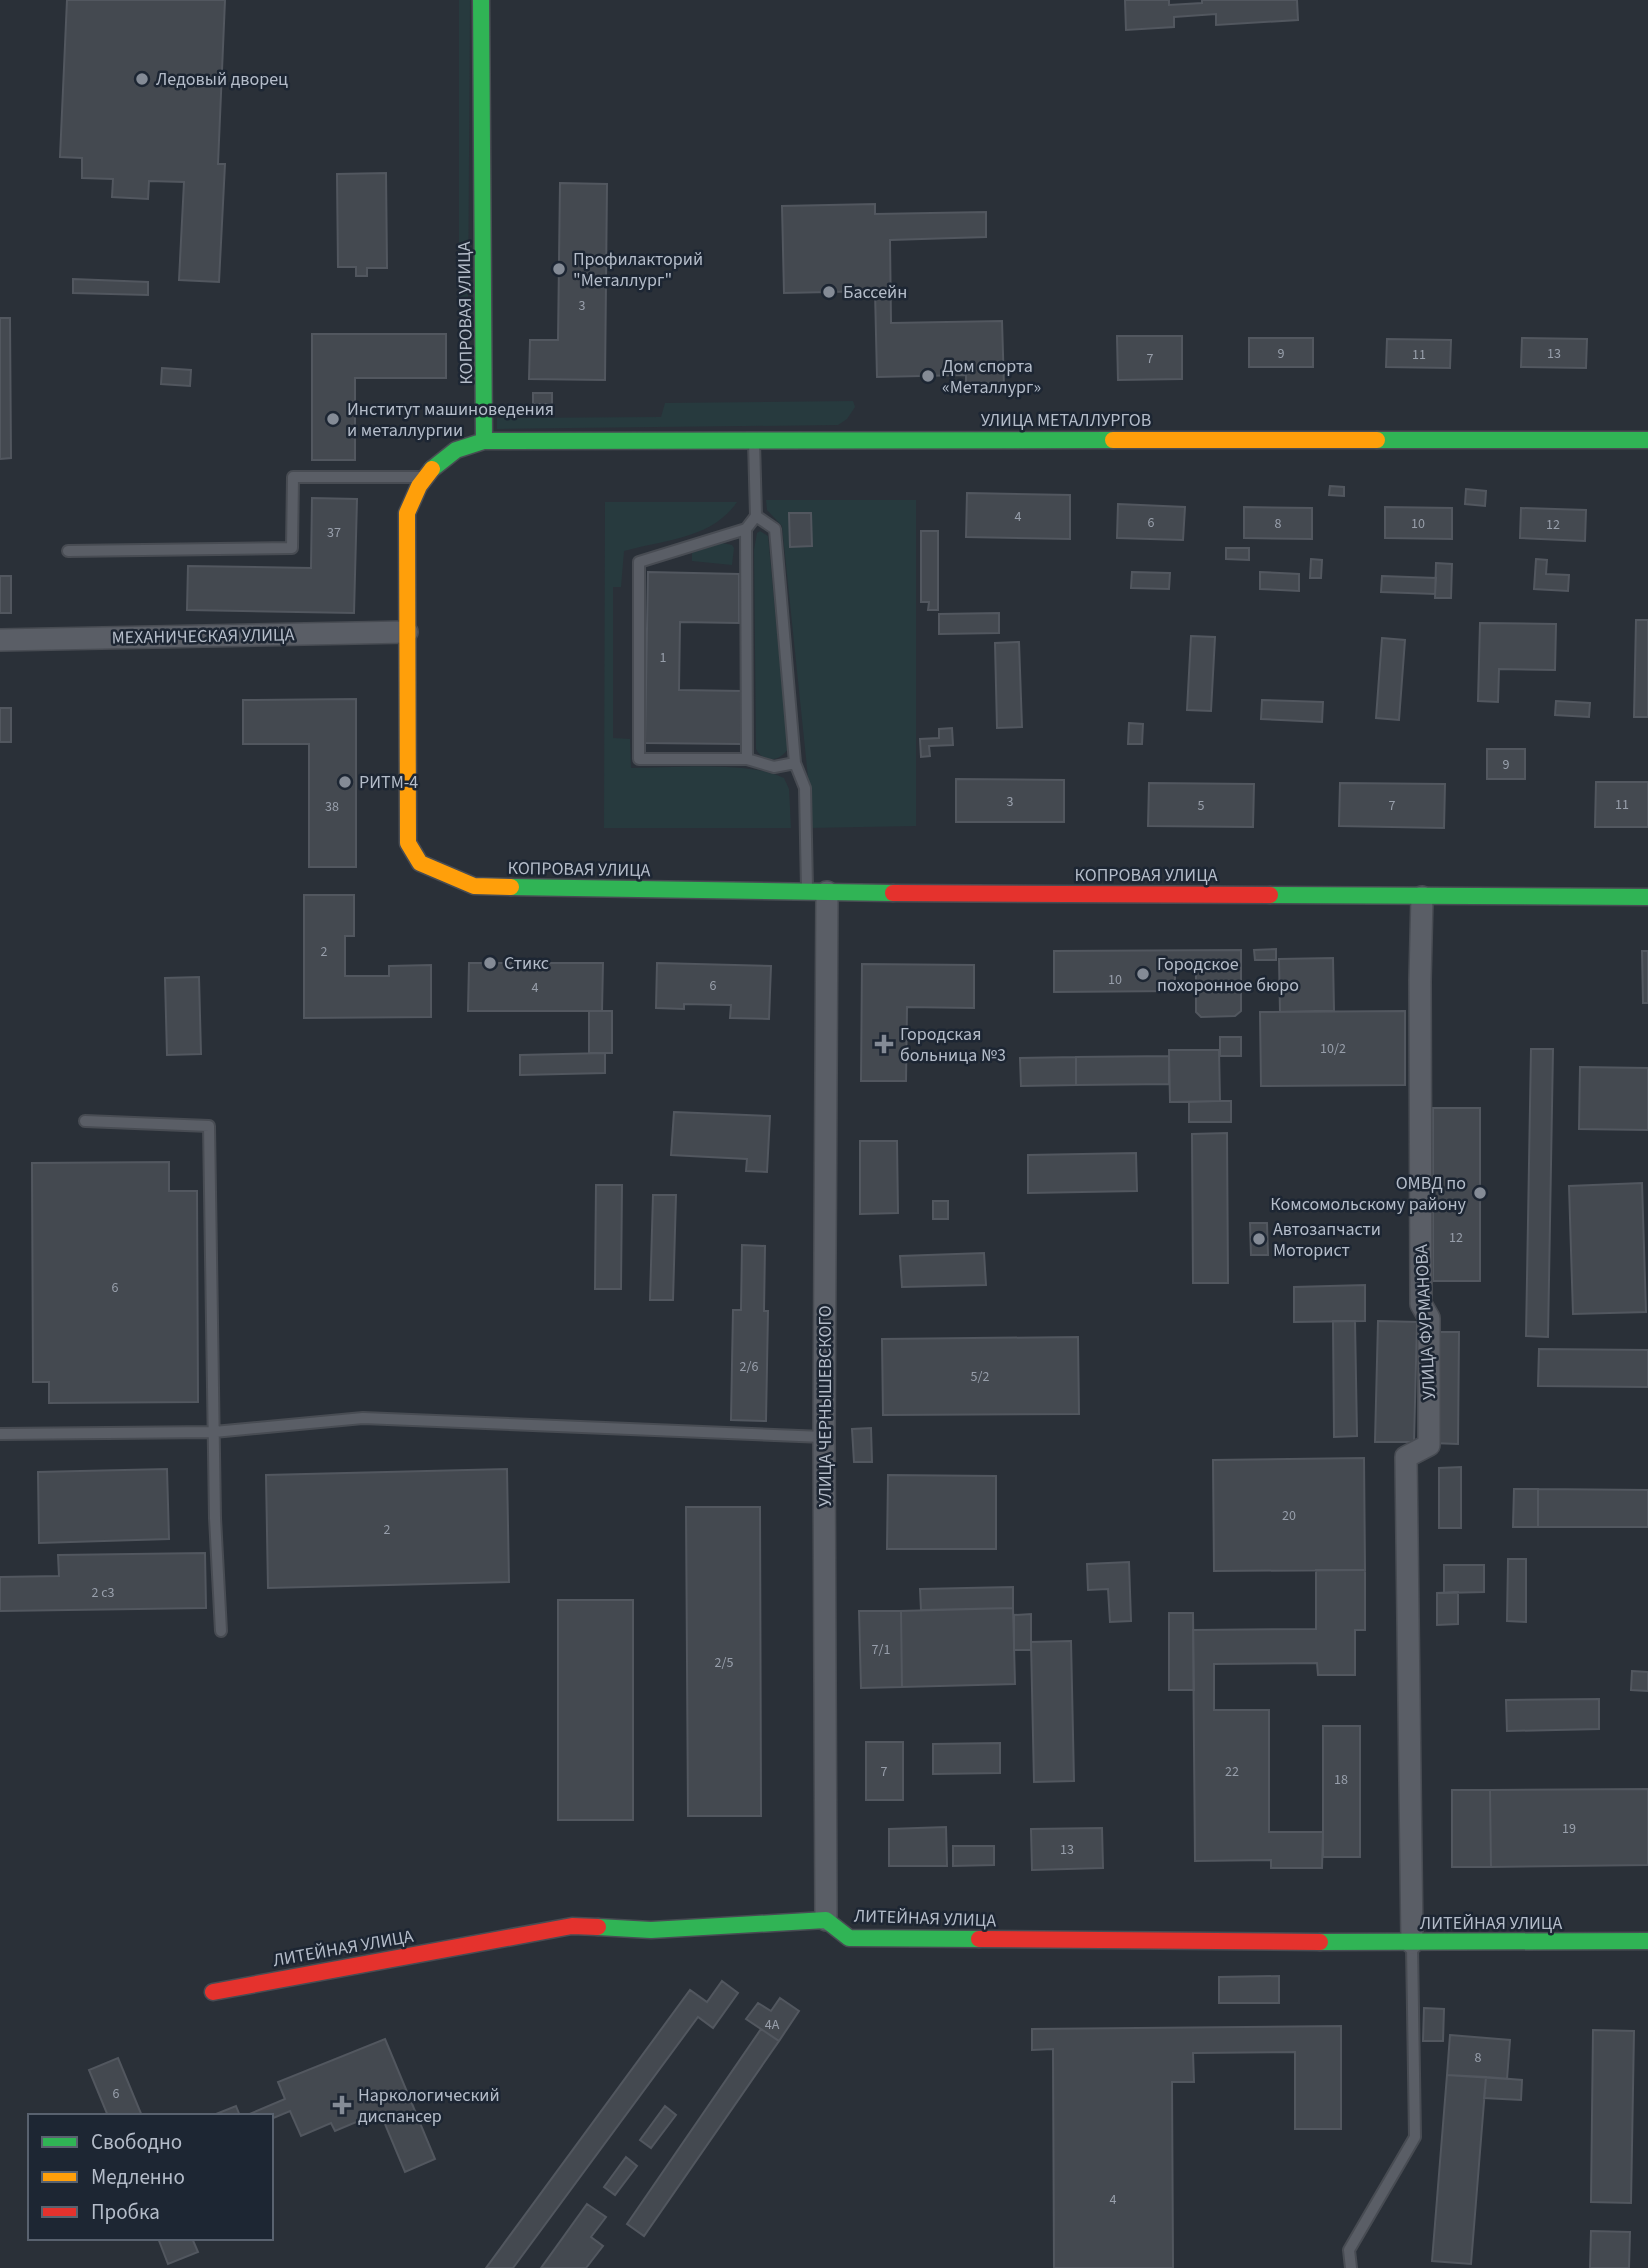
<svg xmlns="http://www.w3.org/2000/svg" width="1648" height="2268" font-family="'Source Sans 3',sans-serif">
<rect width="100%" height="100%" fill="#2a3038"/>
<path fill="#273a3e" d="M459 0H470L468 314 462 315 459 307Z
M853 401 855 407 847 419 838 425 497 429V418L661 417 665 403Z
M766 500H916V826L809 828V787L782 526 767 510Z
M605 502H737C712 539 663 540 624 551L621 587H613V738L630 739 631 768C670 768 751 761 784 778L789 789 791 828H604Z
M760 531 768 536 788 749C780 762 763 763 756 749L754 550 757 533Z
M722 543 732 545 734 548 732 565 692 561V553Z"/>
<path fill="#444950" stroke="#52575f" stroke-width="2" d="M67 0H225L218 164H225L219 282 179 280 184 182 149 181 148 199 112 197 113 179 82 178V158L60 157Z
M1125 0H1169V5L1202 3V0H1297L1298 20 1216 25V14L1174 17V27L1126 30Z
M386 173 387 268H367V276H356V267H338L337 174Z
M560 183 607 184 605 380 529 379 530 340H558Z
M875 204V214L986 212V237L890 240 891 323 1002 321 1004 387 966 388V375L877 377 875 291 784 293 782 206Z
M73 279 148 282V295L73 293Z
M0 318H10L11 458 0 459Z
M312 334H446V378H355V460H312Z
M1117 336H1182V379L1118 380Z
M1249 338H1313V367H1249Z
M1522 338 1587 339 1586 368 1521 367Z
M1387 339 1451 340 1450 368 1386 367Z
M162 368 191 370 190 386 161 384Z
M533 393H552V404H533Z
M1330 486 1344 487V496L1329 495Z
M1466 489 1486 491 1485 506 1465 504Z
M967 493 1070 495V539L966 537Z
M312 498 357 499 354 613 187 610 188 566 311 568Z
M1118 504 1185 507 1183 540 1117 538Z
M1244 507 1312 508V539L1244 538Z
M1385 507 1452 508V539L1385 538Z
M1521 508 1586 510 1585 541 1520 538Z
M789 513H811L812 546 790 547Z
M921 531H938V610H928L929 602H921Z
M1226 548H1249V560L1226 559Z
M1311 559 1322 560 1321 578H1310Z
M1536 559 1547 560 1546 574 1569 575 1568 591 1534 589Z
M1436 563 1452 564 1451 598H1435Z
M648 572 739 574V623L680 622 679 690 742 691 741 744 645 743Z
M1132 572 1170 573 1169 589 1131 588Z
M1260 572 1299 574V591L1260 589Z
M0 576H11V613H0Z
M1382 576 1436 578 1435 594 1381 592Z
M999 613V633L939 634V614Z
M1636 620H1648V717H1634Z
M1480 623 1556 624 1555 670 1499 669 1498 702 1478 701Z
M1191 636 1215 637 1211 711 1187 710Z
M1382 638 1405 640 1399 720 1376 718Z
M1019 642 1022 727 997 728 995 643Z
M356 699V867H309V744H243V700Z
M1262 700 1323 702 1322 722 1261 719Z
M1556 701 1590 703 1589 717 1555 715Z
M0 708H11V742H0Z
M1129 723 1143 724 1142 744H1128Z
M952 728 953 745 929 746 930 756 921 757 920 739 939 738V729Z
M1487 749H1525V779H1487Z
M956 779 1064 780V822H956Z
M1596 782H1648V827H1595Z
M1149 783 1254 784 1253 827 1148 826Z
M1340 783 1445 784 1444 828 1339 826Z
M304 895H354V936H345V976H389V966L431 965V1017L304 1018Z
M1276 949V960H1255L1254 950Z
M1241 950V967L1175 968V991L1054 992V951Z
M1642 951H1648V1003H1643Z
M1333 958 1334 1011 1280 1012 1279 959Z
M469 963H603L602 1011H468Z
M657 963 771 966 769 1019 730 1018 731 1005 684 1004V1009L656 1008Z
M862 964 974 965V1008L907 1007 906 1081H861Z
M1196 967H1241V1011L1235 1016 1201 1017 1196 1012Z
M199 977 201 1054 167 1055 165 978Z
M589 1011H612V1053H589Z
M1405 1011V1085L1261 1086 1260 1012Z
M1220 1037H1241V1056H1220Z
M1531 1049H1553L1548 1337 1526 1336Z
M1169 1050H1219L1220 1101 1170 1102Z
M605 1053V1073L520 1075V1055Z
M1169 1056V1084L1076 1085V1057Z
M1076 1057V1085L1021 1086 1020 1058Z
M1580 1067 1648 1068V1130L1579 1129Z
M1220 1101H1231V1122H1189V1102Z
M1433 1108H1480V1281H1433Z
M674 1112 770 1116 767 1172 746 1171 747 1159 671 1155Z
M1227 1133 1228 1283H1193L1192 1134Z
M860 1141H897L898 1213 860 1214Z
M1136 1153 1137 1191 1028 1193V1155Z
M169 1162V1191H197L198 1402 49 1403V1382H33L32 1163Z
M1642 1183 1646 1312 1573 1314 1569 1186Z
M596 1185H622L621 1289H595Z
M653 1195H676L673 1300H650Z
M933 1201H948V1219H933Z
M1250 1223H1267L1268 1255H1251Z
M742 1245 765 1246 764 1311H768L766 1421 731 1420 733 1310H741Z
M984 1253 986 1285 902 1287 900 1256Z
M1365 1285V1321L1294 1322V1287Z
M1333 1321H1355L1357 1436 1334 1437Z
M1378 1321 1417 1322 1414 1442H1375Z
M1434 1332H1459L1458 1444 1433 1443Z
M1078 1337 1079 1414 883 1415 882 1339Z
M1539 1349 1648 1350V1387L1538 1386Z
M871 1428 872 1462H854L852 1429Z
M1364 1458 1365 1570 1214 1571 1213 1460Z
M1461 1467V1528H1439V1468Z
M167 1469 169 1539 39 1543 38 1472Z
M507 1469 509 1582 268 1588 266 1475Z
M888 1475 996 1476V1549H887Z
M1514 1489H1538V1527H1513Z
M1538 1489 1648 1490V1527H1538Z
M686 1507H760L761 1816H688Z
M205 1553 206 1608 0 1611V1577L59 1576 58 1555Z
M1508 1559H1526V1622L1507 1621Z
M1129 1562 1131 1621 1110 1622 1108 1589 1088 1590 1087 1564Z
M1444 1565H1484V1592L1444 1593Z
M1316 1570H1365V1630H1355V1675H1318L1317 1663 1214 1664V1710H1269V1832H1323L1322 1868H1271V1860L1195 1861 1193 1630 1316 1629Z
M1013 1587V1608L921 1610 920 1589Z
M1458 1592V1624L1437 1625V1593Z
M558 1600H633V1820H558Z
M1013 1608 1015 1684 902 1687 901 1611Z
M859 1611H901L902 1687 861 1688Z
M1169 1613H1193L1194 1690H1169Z
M1031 1614V1650H1014V1615Z
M1071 1641 1074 1781 1034 1782 1031 1642Z
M1632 1671 1648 1672V1691L1631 1690Z
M1599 1699V1729L1507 1731 1506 1700Z
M1323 1726H1360V1857H1323Z
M866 1742H903V1800H866Z
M1000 1743V1773L933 1774V1744Z
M1648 1789V1865L1491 1867 1490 1790Z
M1452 1790H1490L1491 1867H1452Z
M946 1827 947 1866H889V1829Z
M1102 1828 1103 1868 1032 1870 1031 1829Z
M953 1846H994V1865L953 1866Z
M1279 1976V2003H1219V1977Z
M722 1981 738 1993 713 2028 698 2017 513 2268H486L690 1990 707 2002Z
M780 1998 799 2011 779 2041 746 2019 758 2003 771 2011Z
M1424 2008 1444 2009 1443 2041H1423Z
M1341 2026V2129H1295V2052L1193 2053 1194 2082H1172L1173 2268H1054L1053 2049 1032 2050V2029Z
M761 2029 779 2041 644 2236 627 2224Z
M1593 2030 1634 2031 1631 2203 1591 2202Z
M1450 2035 1510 2040 1507 2079 1447 2075Z
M385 2039 435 2159 405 2172 380 2112 335 2131 331 2123 301 2136 290 2111 271 2119V2116H245L285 2099 278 2082Z
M118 2058 142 2116H108L89 2070Z
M1447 2075 1486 2077 1471 2264 1432 2261Z
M1486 2077 1522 2080 1521 2100 1484 2098Z
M236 2106 240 2116H211Z
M665 2106 676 2115 651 2148 640 2140Z
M626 2157 637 2166 615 2195 604 2187Z
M587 2204 606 2217 591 2237 603 2246 586 2268H541Z
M1591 2231 1630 2232 1629 2268H1590Z
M158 2238H192L198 2252 168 2264Z"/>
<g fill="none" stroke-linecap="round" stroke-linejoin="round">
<g stroke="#484c53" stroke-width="14">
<path id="lane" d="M754 442 756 516 775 529 795 763 805 788 807 889
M756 516 746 529 639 562V759H747L774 767 795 763
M746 529 747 759
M68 551 292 548 293 477H422
M85 1121 209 1126 215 1518 221 1631
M0 1434 214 1432 363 1418 824 1437
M1351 2268 1349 2250 1415 2137 1412 1946"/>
</g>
<g stroke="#484c53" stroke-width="24">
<path id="street" d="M0 640 407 632
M826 1920 824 1437 827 892
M1412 1943 1406 1457 1429 1445V1318L1421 1304 1420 980 1422 897"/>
</g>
<g stroke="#484c53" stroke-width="19">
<path id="fast" d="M1377 440H1648
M484 441 1113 440
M432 469 456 450 484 441 481 0
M511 887 893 893
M1270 895 1648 897
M598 1927 651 1930 826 1920 849 1938 979 1939
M1320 1942 1648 1941"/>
</g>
<g stroke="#484c53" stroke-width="19">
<path id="slow" d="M1113 440H1377
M432 469 419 486 407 513 408 843 420 863 474 886 511 887"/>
</g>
<g stroke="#484c53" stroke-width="19">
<path id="jam" d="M893 893 1270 895
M979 1939 1320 1942
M213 1992 572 1926 598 1927"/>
</g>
<use href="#lane" stroke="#5a5e66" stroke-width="10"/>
<use href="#street" stroke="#5a5e66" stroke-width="21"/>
<use href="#fast" stroke="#30b455" stroke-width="16"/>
<use href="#slow" stroke="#ff9f0a" stroke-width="16"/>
<use href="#jam" stroke="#e5322d" stroke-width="16"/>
</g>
<g fill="#848b96" stroke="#1d2633" stroke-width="2.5">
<circle cx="142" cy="79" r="7"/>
<circle cx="559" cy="269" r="7"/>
<circle cx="829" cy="292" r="7"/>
<circle cx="928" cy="376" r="7"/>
<circle cx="333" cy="419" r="7"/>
<circle cx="345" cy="782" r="7"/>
<circle cx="490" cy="963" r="7"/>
<circle cx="1143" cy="974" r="7"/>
<path d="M880.5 1033.5h7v7h7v7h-7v7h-7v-7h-7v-7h7z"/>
<circle cx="1480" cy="1193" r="7"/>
<circle cx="1259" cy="1239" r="7"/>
<path d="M338.5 2094.5h7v7h7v7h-7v7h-7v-7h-7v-7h7z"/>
</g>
<g text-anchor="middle" stroke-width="5" stroke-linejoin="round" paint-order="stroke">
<g font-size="14" fill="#989fab">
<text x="582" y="310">3</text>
<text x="1281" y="358">9</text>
<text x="1554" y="358">13</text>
<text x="1419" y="359">11</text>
<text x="1150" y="363">7</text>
<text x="1018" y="521">4</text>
<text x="1151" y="527">6</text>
<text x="1278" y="528">8</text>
<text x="1418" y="528">10</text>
<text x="1553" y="529">12</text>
<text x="334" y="537">37</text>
<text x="663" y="662">1</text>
<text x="1506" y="769">9</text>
<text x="1010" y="806">3</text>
<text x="1622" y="809">11</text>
<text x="1201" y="810">5</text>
<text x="1392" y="810">7</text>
<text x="332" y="811">38</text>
<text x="324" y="956">2</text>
<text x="1115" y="984">10</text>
<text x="713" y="990">6</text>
<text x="535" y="992">4</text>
<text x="1333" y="1053">10/2</text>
<text x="1456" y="1242">12</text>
<text x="115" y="1292">6</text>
<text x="749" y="1371">2/6</text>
<text x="980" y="1381">5/2</text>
<text x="1289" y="1520">20</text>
<text x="387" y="1534">2</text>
<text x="103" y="1597">2 с3</text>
<text x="881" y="1654">7/1</text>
<text x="724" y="1667">2/5</text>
<text x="884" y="1776">7</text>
<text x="1232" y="1776">22</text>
<text x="1341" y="1784">18</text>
<text x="1569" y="1833">19</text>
<text x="1067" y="1854">13</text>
<text x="772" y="2029">4А</text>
<text x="1478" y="2062">8</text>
<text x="116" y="2098">6</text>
<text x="1113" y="2204">4</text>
</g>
<g font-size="18" fill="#b4bcc9" stroke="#1d2633" text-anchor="start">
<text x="156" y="85">Ледовый дворец</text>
<text x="573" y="265">Профилакторий<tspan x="573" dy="21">"Металлург"</tspan></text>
<text x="843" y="298">Бассейн</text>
<text x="942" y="372">Дом спорта<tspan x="942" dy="21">«Металлург»</tspan></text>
<text x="347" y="415">Институт машиноведения<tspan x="347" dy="21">и металлургии</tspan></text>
<text x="359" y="788">РИТМ-4</text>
<text x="504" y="969">Стикс</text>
<text x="1157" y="970">Городское<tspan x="1157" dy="21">похоронное бюро</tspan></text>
<text x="900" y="1040">Городская<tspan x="900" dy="21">больница №3</tspan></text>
<text x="1466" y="1189" text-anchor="end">ОМВД по<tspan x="1466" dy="21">Комсомольскому району</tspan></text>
<text x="1273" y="1235">Автозапчасти<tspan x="1273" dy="21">Моторист</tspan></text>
<text x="358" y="2101">Наркологический<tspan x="358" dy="21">диспансер</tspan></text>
</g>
<g font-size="18" fill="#b4bcc9" stroke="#1d2633">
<text transform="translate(465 313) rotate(-91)" y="6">КОПРОВАЯ УЛИЦА</text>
<text x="1066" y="426">УЛИЦА МЕТАЛЛУРГОВ</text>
<text transform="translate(203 636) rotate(-1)" y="6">МЕХАНИЧЕСКАЯ УЛИЦА</text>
<text transform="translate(579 869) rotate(1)" y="6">КОПРОВАЯ УЛИЦА</text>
<text x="1146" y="881">КОПРОВАЯ УЛИЦА</text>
<text transform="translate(1425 1322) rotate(-93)" y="6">УЛИЦА ФУРМАНОВА</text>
<text transform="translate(825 1406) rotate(-90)" y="6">УЛИЦА ЧЕРНЫШЕВСКОГО</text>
<text transform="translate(925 1918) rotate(2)" y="6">ЛИТЕЙНАЯ УЛИЦА</text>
<text x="1491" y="1929">ЛИТЕЙНАЯ УЛИЦА</text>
<text transform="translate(343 1948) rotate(-10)" y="6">ЛИТЕЙНАЯ УЛИЦА</text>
</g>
</g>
<rect x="28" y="2114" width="245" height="126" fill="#1d2633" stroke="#59626f" stroke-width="2"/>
<rect x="42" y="2137" width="35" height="10" fill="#30b455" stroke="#59626f" stroke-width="2"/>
<text x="91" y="2149" font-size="21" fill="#b4bcc9">Свободно</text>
<rect x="42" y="2172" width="35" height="10" fill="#ff9f0a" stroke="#59626f" stroke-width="2"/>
<text x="91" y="2184" font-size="21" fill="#b4bcc9">Медленно</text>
<rect x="42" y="2207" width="35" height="10" fill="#e5322d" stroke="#59626f" stroke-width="2"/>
<text x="91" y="2219" font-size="21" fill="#b4bcc9">Пробка</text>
</svg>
